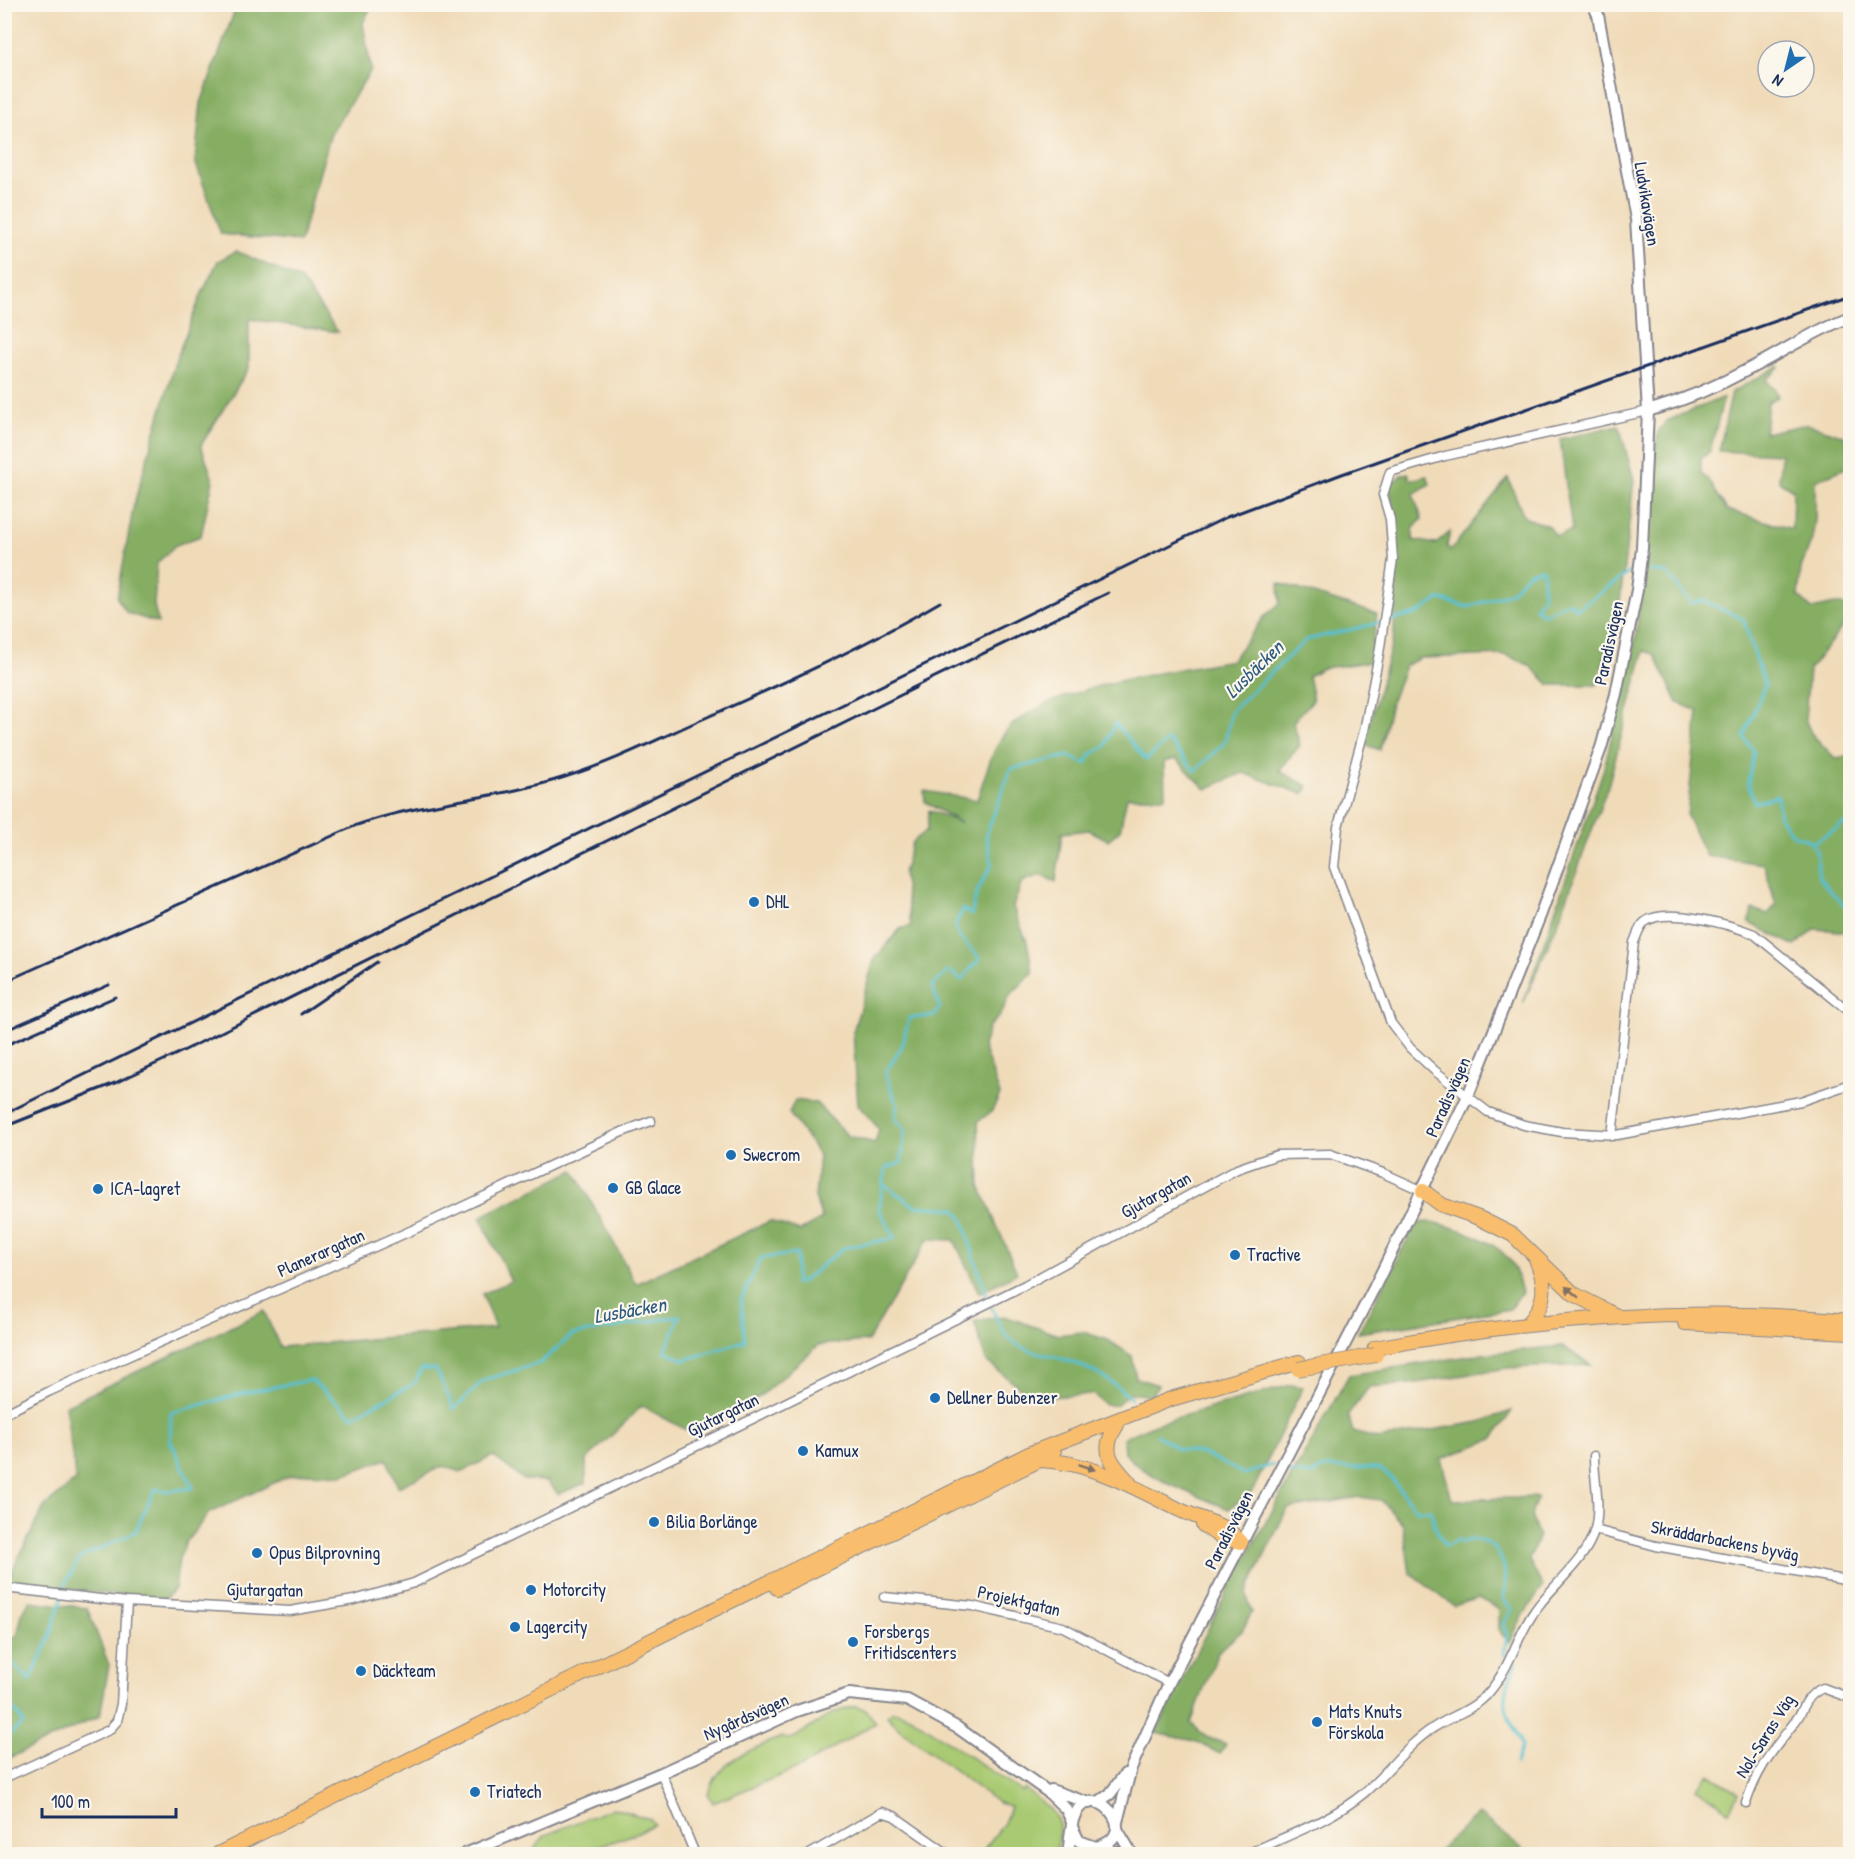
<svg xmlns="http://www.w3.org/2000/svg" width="1855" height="1859" font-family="'Patrick Hand',sans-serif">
<rect width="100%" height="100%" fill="#fbf7ec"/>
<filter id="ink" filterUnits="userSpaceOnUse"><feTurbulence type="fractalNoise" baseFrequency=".0167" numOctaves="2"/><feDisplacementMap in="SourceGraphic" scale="12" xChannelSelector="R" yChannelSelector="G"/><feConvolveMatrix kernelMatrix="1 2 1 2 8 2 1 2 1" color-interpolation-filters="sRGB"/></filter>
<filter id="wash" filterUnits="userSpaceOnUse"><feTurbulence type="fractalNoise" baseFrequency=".008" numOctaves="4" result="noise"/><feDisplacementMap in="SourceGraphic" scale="24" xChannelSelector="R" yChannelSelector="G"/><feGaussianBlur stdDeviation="1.35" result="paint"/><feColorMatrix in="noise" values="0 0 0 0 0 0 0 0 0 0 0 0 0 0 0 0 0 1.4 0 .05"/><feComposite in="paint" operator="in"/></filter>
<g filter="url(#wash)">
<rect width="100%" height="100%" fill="#f0dbb9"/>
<path fill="#a9ca72" stroke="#627c68" stroke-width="1.5" d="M855 1706 867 1710 875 1723 801 1767 713 1803 708 1794C719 1759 751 1750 782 1737L786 1739 794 1738 833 1713Z
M893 1711 910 1716 1022 1792 1025 1789C1052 1811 1068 1816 1055 1854H980L1003 1825 1011 1806 998 1803 901 1730 887 1716Z
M1709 1774 1739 1793 1730 1811 1696 1788Z
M613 1808 650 1819 654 1824C625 1841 563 1859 531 1853L545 1835Z"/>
<path fill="#86ae64" stroke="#506e61" stroke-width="1.5" d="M237 4 372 5 363 23 371 70 331 133 300 242 221 234 195 161 201 103Z
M236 251 301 280 338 332 249 319V368L201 445 213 480 201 536 176 545 157 563 154 605 158 623 127 613 117 598 134 504 176 359 202 293 218 261Z
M1779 366 1780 368 1766 380 1775 390 1778 397 1768 402 1765 433 1807 424 1845 436 1850 466 1815 481V520L1812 539 1801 568 1798 596 1812 609 1835 604 1850 607V617L1809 670 1805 719 1811 733 1835 758 1850 756V932L1815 929 1795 946 1749 923 1752 909 1768 914 1776 905 1764 864 1706 856 1687 816 1698 711 1678 703 1654 654 1644 651 1608 786 1559 920 1523 1004 1604 768 1636 635 1658 432 1666 421 1724 397 1710 451 1701 459V474L1708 479 1727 510 1792 529 1793 490 1779 481 1781 454 1719 451 1732 392Z
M1619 425 1634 480 1620 602 1597 685H1550L1529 665 1506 655 1420 658 1405 666 1391 703 1380 750 1364 744 1394 636 1396 562 1395 515 1389 487 1401 475 1408 473 1411 480 1427 476 1430 484 1413 494 1422 519 1413 529V540L1436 544 1450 532 1447 545 1450 551 1508 478 1524 517 1548 526 1556 536 1572 531 1560 439Z
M1279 583 1377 614 1370 662 1323 668 1308 676 1313 700 1293 722 1300 745 1279 771 1308 786 1303 794 1243 773 1206 789 1176 759 1164 762 1165 797H1127L1120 830 1108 840 1089 830 1062 833 1056 882 1040 875 1022 882 1013 907 1027 942 1033 973 1010 995 1000 1016 989 1026 983 1046 1000 1095 992 1111 978 1122 980 1186 1017 1273 979 1293 954 1240 928 1239 868 1341 819 1345 759 1397 690 1432 642 1406 586 1460V1483L558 1494 547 1481 524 1480 493 1456 461 1472 443 1466 398 1487 387 1459 342 1475 308 1473 289 1476 209 1513 186 1542 179 1559 175 1588 163 1601 7 1581 44 1507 76 1480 65 1406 264 1311 280 1347 495 1328 482 1294 511 1281 480 1217 574 1170 636 1284 770 1221 800 1231 822 1219 815 1197 819 1155 789 1113 795 1100 816 1103 848 1136 875 1143 879 1129 858 1105 853 1032 874 960 900 929 911 926 903 873 912 842 927 830 929 810 961 823 925 802 924 791 977 800C984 779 994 741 1011 726 1058 684 1170 672 1232 660L1264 617 1280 603Z
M1432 1222C1458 1228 1498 1240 1513 1265 1517 1273 1519 1283 1522 1292L1510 1309 1358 1333 1416 1223Z
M1004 1316 1058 1335 1083 1332 1108 1340 1132 1356 1136 1378 1158 1385 1150 1396 1130 1393 1116 1405H1105L1093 1394 1033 1398 986 1361 974 1321Z
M1562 1346 1591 1365 1507 1368 1410 1384 1369 1387 1348 1415 1353 1432 1379 1439 1479 1422 1512 1411 1493 1439 1441 1459 1452 1500 1537 1497 1531 1516 1539 1536 1529 1560 1543 1587 1522 1617 1510 1643 1499 1631V1609L1479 1598 1454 1606 1410 1573 1403 1525 1381 1500 1360 1497 1287 1509 1246 1594 1252 1612 1242 1631 1218 1652 1191 1723 1206 1737 1226 1744 1220 1754 1195 1741 1155 1733 1232 1582 1349 1375 1482 1354Z
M1291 1385 1303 1387 1252 1492 1229 1509C1192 1493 1152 1482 1124 1453L1123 1438 1155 1424Z
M29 1601 87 1608 109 1665 100 1716 5 1760V1641L17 1636 22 1614Z
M1479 1814 1529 1854H1434Z"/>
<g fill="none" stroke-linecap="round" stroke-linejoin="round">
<path stroke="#56c0d1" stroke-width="3" d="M1650 571 1667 573 1691 603 1704 601 1743 619 1765 685 1744 737 1754 752 1748 783 1755 803 1777 795 1780 818 1793 835 1808 840 1816 849 1819 878 1843 905H1850
M1811 844 1850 820
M883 1184 915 1206 955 1209 963 1220C972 1248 990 1320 1010 1339 1025 1353 1046 1353 1065 1360 1090 1368 1112 1380 1131 1399
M1157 1435 1178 1449 1204 1454 1244 1474 1273 1465
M1288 1472 1312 1475 1322 1468H1379L1391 1478 1416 1510H1431L1435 1527 1445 1546 1457 1540 1461 1543C1497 1527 1512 1571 1503 1599L1512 1610 1503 1624 1507 1637 1504 1655
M4 1666 10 1661 30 1681 49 1640 67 1581 80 1558 135 1532 155 1489 167 1491 193 1488 170 1440 171 1413 248 1392 311 1380 353 1416 415 1383 421 1369H436L454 1409 484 1380 540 1363 572 1335 680 1316 665 1351 684 1360 745 1341 741 1300 761 1258 797 1254 795 1284 803 1281 843 1248 895 1238 879 1209 886 1168 901 1163 905 1129 895 1119 897 1105 885 1073 902 1046 909 1018 934 1016 940 1007 932 986 949 971 962 980 980 958 960 938 955 925 963 909 971 915 978 890 992 864 986 835 1011 769 1068 756 1086 764 1091 754 1105 747 1115 723 1146 760 1168 740 1195 771 1225 742 1232 710 1306 640 1417 614 1439 599 1468 607 1510 593 1529 572 1543 569V596L1535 608 1544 614 1568 602 1577 609 1633 570
M4 1698 24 1723 10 1734 4 1733
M1516 1763 1522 1746C1505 1712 1498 1699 1517 1663"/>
</g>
</g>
<g filter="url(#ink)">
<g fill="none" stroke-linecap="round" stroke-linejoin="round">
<g stroke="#86858c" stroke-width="11">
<path id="minor" d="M1648 411 1445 456 1390 472 1383 495 1390 519 1393 559 1379 654 1364 731 1338 827 1334 867 1391 1023 1410 1048 1435 1071 1488 1112 1524 1125 1562 1132 1617 1135 1801 1101 1850 1084
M1612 1136 1634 942C1637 936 1639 926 1645 922 1666 906 1731 925 1754 934L1850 1012
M4 1414 50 1391 417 1228 622 1132 651 1121
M1595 1530 1656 1546 1850 1581
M4 1588 127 1602 290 1611 354 1600 414 1583 738 1426 1025 1285 1237 1169 1277 1155 1330 1154 1383 1173 1423 1191
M884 1597 972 1606 1063 1627 1169 1683
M661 1773 695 1854
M4 1778 109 1730 117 1721 121 1704 127 1602
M1746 1803C1757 1769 1773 1750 1794 1723 1806 1708 1804 1696 1823 1688L1850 1698
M810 1854 882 1812 894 1816 948 1854
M1248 1854C1287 1835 1329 1822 1364 1793 1387 1773 1407 1745 1433 1728 1451 1716 1476 1709 1490 1691 1512 1665 1518 1631 1539 1605 1558 1580 1586 1560 1595 1529 1601 1506 1594 1479 1594 1456"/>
</g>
<g stroke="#86858c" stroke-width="14">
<path id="tertiary" d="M1648 411C1685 400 1718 386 1751 368 1784 351 1815 330 1850 317
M1051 1790 1089 1803
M1097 1803 1110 1794 1125 1774
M1117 1822 1131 1768 1169 1683 1374 1288 1467 1098 1540 916 1601 748 1616 694 1637 590 1642 548 1648 411 1636 219 1598 15 1593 4
M1117 1829 1132 1854
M1097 1847 1125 1854
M465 1854 661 1773 797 1711 849 1694 907 1700 958 1728 1048 1792 1066 1809 1072 1822
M1068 1854C1070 1843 1070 1827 1074 1817 1091 1774 1147 1835 1096 1847L1079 1841 1073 1829
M1076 1854 1092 1847"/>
</g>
<g stroke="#86858c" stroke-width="16">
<path id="trunk" d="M1423 1191 1442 1205 1479 1218 1513 1235 1574 1294 1617 1316
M1685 1323 1850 1332
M1527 1325C1547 1303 1547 1285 1536 1259
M1375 1348C1532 1318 1692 1306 1850 1321
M1117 1425C1100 1450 1110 1462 1129 1482
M1040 1460C1093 1462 1134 1488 1180 1510 1201 1520 1225 1523 1241 1542
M1203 1525 1222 1538 1241 1542
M777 1588 1054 1453
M218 1854 1031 1453 1171 1399 1299 1362"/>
</g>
<use href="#minor" stroke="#fff" stroke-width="8"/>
<use href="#tertiary" stroke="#fff" stroke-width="10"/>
<use href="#trunk" stroke="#f9be6d" stroke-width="14"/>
<path stroke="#1b2f5e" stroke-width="3" d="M906 691 1108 593
M4 982 357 825C424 801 498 799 565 777 613 762 658 739 703 719 784 683 864 647 940 602
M301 1014 377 962
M4 1031 109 985
M4 1046 115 997
M4 1114 1227 517 1342 474 1850 295
M4 1127 115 1083 179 1053 915 688"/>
<g stroke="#86858c" stroke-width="16" stroke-linecap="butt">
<path id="trunk-bridge" d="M1298 1369 1376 1355"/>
</g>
<use href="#trunk-bridge" stroke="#f9be6d" stroke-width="14"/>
</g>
<defs><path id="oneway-solid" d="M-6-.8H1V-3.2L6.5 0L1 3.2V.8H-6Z" transform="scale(1.5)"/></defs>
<g fill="#7f6f65">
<use href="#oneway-solid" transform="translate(1572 1292) rotate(-141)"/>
<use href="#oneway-solid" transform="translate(1087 1467) rotate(19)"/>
</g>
</g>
<g fill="#1f6fb2" stroke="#fbf7ec" stroke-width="2">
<circle cx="754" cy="902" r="6"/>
<circle cx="731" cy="1155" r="6"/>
<circle cx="613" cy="1188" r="6"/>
<circle cx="98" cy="1189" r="6"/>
<circle cx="1235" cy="1255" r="6"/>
<circle cx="935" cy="1398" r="6"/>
<circle cx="803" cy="1451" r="6"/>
<circle cx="654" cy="1522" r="6"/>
<circle cx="257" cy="1553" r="6"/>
<circle cx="531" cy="1590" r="6"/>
<circle cx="515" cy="1627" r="6"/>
<circle cx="853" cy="1642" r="6"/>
<circle cx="361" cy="1671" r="6"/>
<circle cx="1317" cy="1722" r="6"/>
<circle cx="475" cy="1792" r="6"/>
</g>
<g text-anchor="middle" stroke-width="4.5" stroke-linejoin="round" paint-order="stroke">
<g font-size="18" fill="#1b2f5e" stroke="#fbf7ec">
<text transform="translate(1647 204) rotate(81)" y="6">Ludvikavägen</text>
<text transform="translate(1609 643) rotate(-78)" y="6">Paradisvägen</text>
<text transform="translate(1448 1097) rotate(-66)" y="6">Paradisvägen</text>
<text transform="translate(1156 1195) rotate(-29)" y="6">Gjutargatan</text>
<text transform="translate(321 1253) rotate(-24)" y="6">Planerargatan</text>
<text transform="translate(723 1415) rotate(-26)" y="6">Gjutargatan</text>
<text transform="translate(1229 1530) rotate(-63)" y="6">Paradisvägen</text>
<text transform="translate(1725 1541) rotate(11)" y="6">Skräddarbackens byväg</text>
<text transform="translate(265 1590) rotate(1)" y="6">Gjutargatan</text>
<text transform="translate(1019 1601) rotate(13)" y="6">Projektgatan</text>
<text transform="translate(746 1717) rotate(-24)" y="6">Nygårdsvägen</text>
<text transform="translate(1765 1736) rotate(-58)" y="6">Nol-Saras Väg</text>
</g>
<g font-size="18" fill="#1b2f5e" stroke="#fbf7ec" text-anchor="start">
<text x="766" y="908">DHL</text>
<text x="743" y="1161">Swecrom</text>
<text x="625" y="1194">GB Glace</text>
<text x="110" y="1195">ICA-lagret</text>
<text x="1247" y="1261">Tractive</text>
<text x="947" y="1404">Dellner Bubenzer</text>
<text x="815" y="1457">Kamux</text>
<text x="666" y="1528">Bilia Borlänge</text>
<text x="269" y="1559">Opus Bilprovning</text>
<text x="543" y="1596">Motorcity</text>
<text x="527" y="1633">Lagercity</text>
<text x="865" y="1638">Forsbergs<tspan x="865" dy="21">Fritidscenters</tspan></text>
<text x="373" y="1677">Däckteam</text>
<text x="1329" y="1718">Mats Knuts<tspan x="1329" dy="21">Förskola</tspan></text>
<text x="487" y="1798">Triatech</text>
</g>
<g font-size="20" font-style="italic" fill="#2d5a80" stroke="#fbf7ec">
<text transform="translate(1254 669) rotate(-44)" y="7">Lusbäcken</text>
<text transform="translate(630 1310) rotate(-10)" y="7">Lusbäcken</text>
</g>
</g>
<rect width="1855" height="1859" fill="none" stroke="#fbf7ec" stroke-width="24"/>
<g transform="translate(1786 69) rotate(215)"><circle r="28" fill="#fbf7ec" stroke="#a1a7b3" stroke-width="1.5"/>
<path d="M0-4.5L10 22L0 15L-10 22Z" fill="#1f6fb2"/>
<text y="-9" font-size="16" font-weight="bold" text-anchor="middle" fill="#1b2f5e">N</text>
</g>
<path d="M42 1808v9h134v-9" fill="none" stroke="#1b2f5e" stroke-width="3"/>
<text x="51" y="1808" font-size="18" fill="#1b2f5e" stroke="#fbf7ec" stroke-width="4.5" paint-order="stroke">100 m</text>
</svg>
